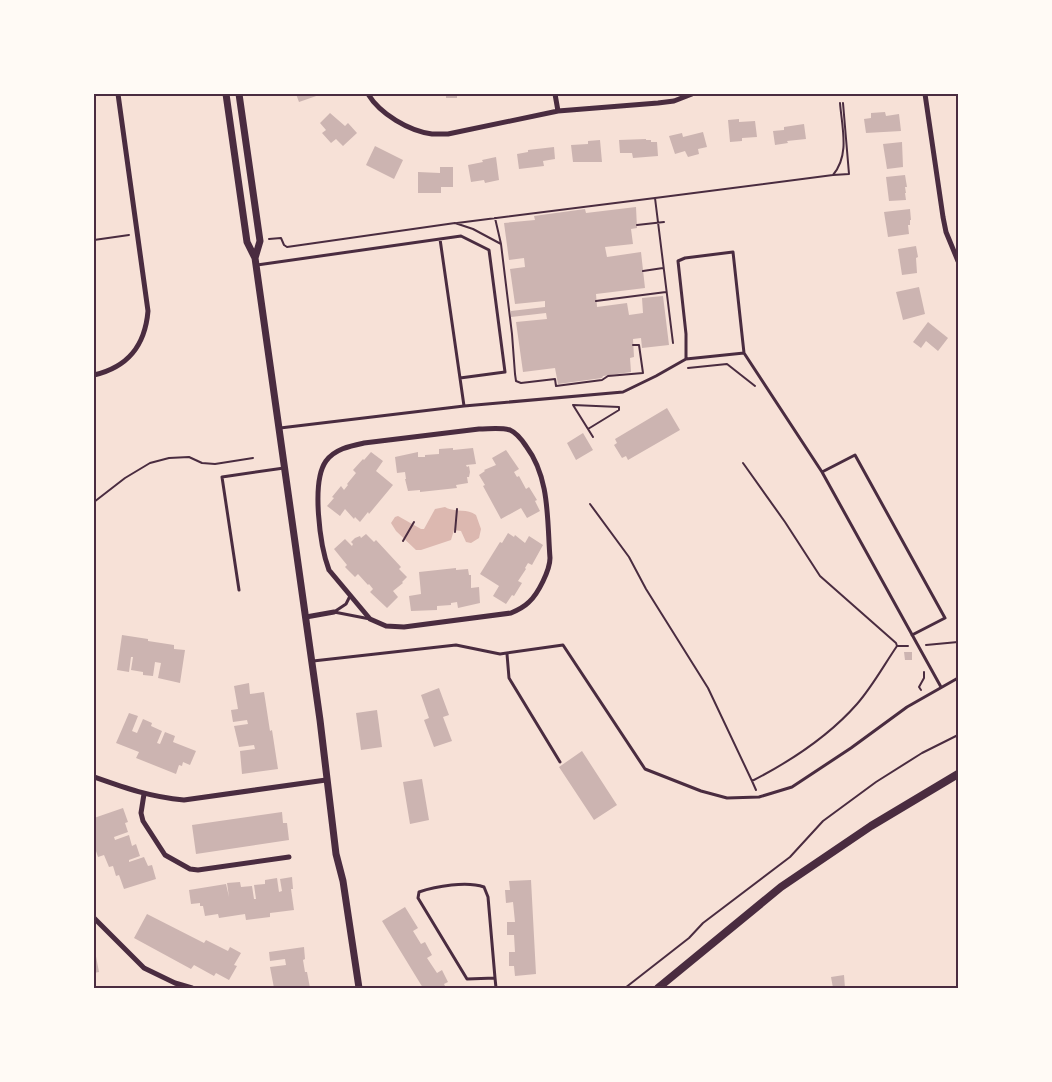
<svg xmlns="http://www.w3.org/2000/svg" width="1052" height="1082" font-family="'Archivo Narrow',sans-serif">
<rect width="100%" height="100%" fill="#f7e1d7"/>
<path fill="#dcb8b0" d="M445 507C455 513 467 508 476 515L481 529 479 538 471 543 466 542 461 531 454 530 451 540 421 550H416L396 531 391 523 395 517 398 516 421 529H424L435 509Z"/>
<path fill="#ccb4b1" d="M296 94H322L299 102Z
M446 94H457V98H446Z
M885 112 886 116 899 114 901 131 866 133 864 119 871 118V113Z
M330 113 345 126 348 123 357 133 343 146 336 139 331 143 322 133 326 130 320 123Z
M739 119V122L755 121 757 137 742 138V141L730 142 728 120Z
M804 124 806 139 787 141 788 143 775 145 773 131 784 130V127Z
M703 132 707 147 698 149 699 154 688 157 685 151 675 154 669 136 682 133 683 137Z
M646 139V140H651V142H657L658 156 633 158 632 153H620L619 140Z
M600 140 602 162H573L571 145 588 144V141Z
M902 142 903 167 887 169 883 144Z
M375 146 403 160 394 179 366 165Z
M554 147 555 159 543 161 544 166 519 169 517 154 528 152V150Z
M496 157 499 180 485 183 484 180 471 182 468 165 483 162 482 160Z
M440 167H453V187H441V193H418V172L440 173Z
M905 175 907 187H905L906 193H905L906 200 889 201 886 177Z
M636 207 637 228 631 229 633 244 605 247 607 257 641 252 645 288 596 294 597 307 627 303 629 315 643 313 642 298 663 296 669 345 642 348 641 338 633 339 634 357 630 358 631 372 603 376 602 378 558 384 555 368 523 372 516 322 547 319 546 313 511 317V311L545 307V301L515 304 510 269 525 267 524 258 509 260 504 223 535 220 534 216 585 209 586 213Z
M910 209 911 220H910V225H908L909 234 888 237 884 212Z
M916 246 918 257 916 258 917 273 902 275 898 249Z
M919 287 925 314 903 320 896 292Z
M928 322 948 338 938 351 926 341 921 348 913 342Z
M667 408 680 430 628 460 626 456 622 458 614 445 617 443 615 439Z
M583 433 593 450 576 460 567 443Z
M453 448V450L473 448 476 464 466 465 467 467 469 466 470 472 469 477H467L468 483 456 485 457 488 420 492V490L408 491 405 479H406L405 472 397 473 395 457 418 452V457H425V455L439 454V449Z
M506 450 519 469 514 472 517 477 519 476 526 489 529 487 537 500 535 501 540 511 527 518 521 508 501 519 483 486 485 485 479 475 485 471 484 470 496 465 492 458Z
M371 452 383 461 376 471 393 485 369 514 368 512 360 522 355 517 354 519 345 509 340 516 327 506 334 498 332 497 341 486 344 490 348 485 347 484 356 473 353 470 363 459 364 460Z
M508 533 514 537 515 535 525 543 529 536 543 545 532 565 528 563 525 568 526 569 518 581 522 583 514 596 512 595 506 604 493 596 499 586 480 574 500 542 502 543Z
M366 534 374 542 376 540 401 567 399 569 407 577 402 582 403 583 393 591 398 597 387 608 370 592 373 589 369 584 368 585 358 574 355 577 345 567 347 565 334 549 345 539 352 546 353 544 351 542 355 538 360 536 361 538Z
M456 568V570L468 569 469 575H471V588L479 587 480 603 458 608 457 602 451 603V605L437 606V610L411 611 409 596 421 594 419 572Z
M122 635 148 639V641L174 645V649L185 650 180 683 158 678 161 663 155 662 153 676 143 675V672L131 670 133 657H131L129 672 117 670Z
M904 652H912V660H905Z
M249 683 250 694 264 692 270 731 272 730 278 769 242 774 240 751 255 749 254 745 239 747 234 726 248 724 247 720 233 722 231 710 238 709 234 686Z
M439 688 449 715 443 717 452 741 434 747 424 720 429 718 421 695Z
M377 710 382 747 361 750 356 713Z
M129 713 138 716 132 731 137 733 143 719 152 723 151 726 162 731 157 743 160 744 165 732 175 736 173 742 196 751 190 765 183 762 182 766 179 765 176 774 136 758 139 752 116 743Z
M582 751 617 805 594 820 559 767Z
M422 779 429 820 410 824 403 782Z
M123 808 128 822 125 823 128 832 114 837 115 840 129 835 132 846 136 844 140 856 129 860V862L144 857 148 866 152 865 156 879 124 889 119 875 116 876 113 866 109 867 104 855 98 857 94 845V818Z
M282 812 283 823H287L289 840 196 854 192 825Z
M292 877 293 889H291L294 910 270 913V917L246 920 245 914 219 918 218 914 205 916 203 906H200V903L191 904 189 890 226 884 229 897 227 883 240 882 241 887 252 886 254 899H256L254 885 265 884V880L277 878 279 892 282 891 280 879Z
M531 880 536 974 515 976 514 966H509V952H515L514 935H507V922H515L513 902 506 903 505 890H510L509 881Z
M405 907 418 928 413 931 421 944 425 942 432 955 427 958 437 973 442 970 448 982 444 984 446 988H423L382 921Z
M147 914 204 943 206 940 228 951 230 947 241 953 234 965 237 966 229 980 216 973 214 976 194 965 191 969 134 938Z
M94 946 99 972 94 973Z
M304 947 305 959 303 960 305 972H307L310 988H288V986L274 988 270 967 286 965 285 959 270 961 269 952Z
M844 975 845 988H833L831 977Z"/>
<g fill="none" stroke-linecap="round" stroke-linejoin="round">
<path stroke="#4a2c40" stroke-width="2" d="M833 175 849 174 843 103
M655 198 833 175C850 155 842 128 840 103
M495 218 501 244
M457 223 655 198 673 343
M637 225 664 222
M269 239 281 238 284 245 287 247 455 223 473 229 501 244 512 334 515 374 516 381 521 383 555 379 556 386 602 380 608 376 643 373 639 345H633
M94 240 129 235
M643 271 663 268
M596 301 666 292
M688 368 727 364 755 386
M573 405 619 407V410L588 429
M573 405 593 437
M743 463 785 522 820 576 896 643 897 646H908
M94 502 125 478 150 463 169 458 189 457 202 463 215 464 253 458
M590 504 629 557 646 589 708 688 752 781C791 761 828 737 857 704 872 687 884 665 897 646
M455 532 457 509
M403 541 414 522
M926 645 958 642
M921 690 919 687 924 678V672
M752 781 756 790
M625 988 689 938 703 923 790 857 823 821 876 782 922 753 958 735"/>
<path stroke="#4a2c40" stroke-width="3" d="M440 239 464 406
M257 265 461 236 489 250 505 372 460 378
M744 353 822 472 941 687
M280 428 464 406 623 392 656 376 686 359 744 353 733 252 685 258 678 261 686 334V359
M822 472 855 455 945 618 912 635
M239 590 222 477 284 468
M334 612 370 619
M334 612 346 604 350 596
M507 654 509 678 560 762
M313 661 456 645 500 654 563 645 645 769 701 791 727 798 759 797 792 787 851 748 907 707 958 678
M495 978 467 979 418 898 419 892C436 886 467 881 484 887L488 897 495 978 496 988"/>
<path stroke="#4a2c40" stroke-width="5" d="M368 94C380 114 409 131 432 134 437 134 443 134 448 134L558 111 658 103 674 101 692 94
M555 94 558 111
M925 94 943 217 946 232 958 261
M94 375C128 367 145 346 148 311L118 94
M479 429C489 429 500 427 510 430 517 433 522 440 526 446 550 478 547 519 550 558 550 570 538 594 529 602 524 607 518 610 511 613L404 627 386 626 370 619 329 570C320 546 311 482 326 461 335 449 350 446 364 443Z
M306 617 334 612
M94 777C125 788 150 797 184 800L326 780
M144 794 141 813 143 821 165 855 190 869 198 870 289 857
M94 918 144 968 175 983 192 988"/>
<path stroke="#4a2c40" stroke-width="7" d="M226 94 247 242 255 258 256 265 320 720 336 854 343 881 359 988
M239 94 260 241 255 258"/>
<path stroke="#4a2c40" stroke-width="8" d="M658 988 781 887 871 826 958 774"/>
</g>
<rect width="1052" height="1082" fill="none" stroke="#fffaf5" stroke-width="190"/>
<rect x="95" y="95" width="862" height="892" fill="none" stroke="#4a2c40" stroke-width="2"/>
</svg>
